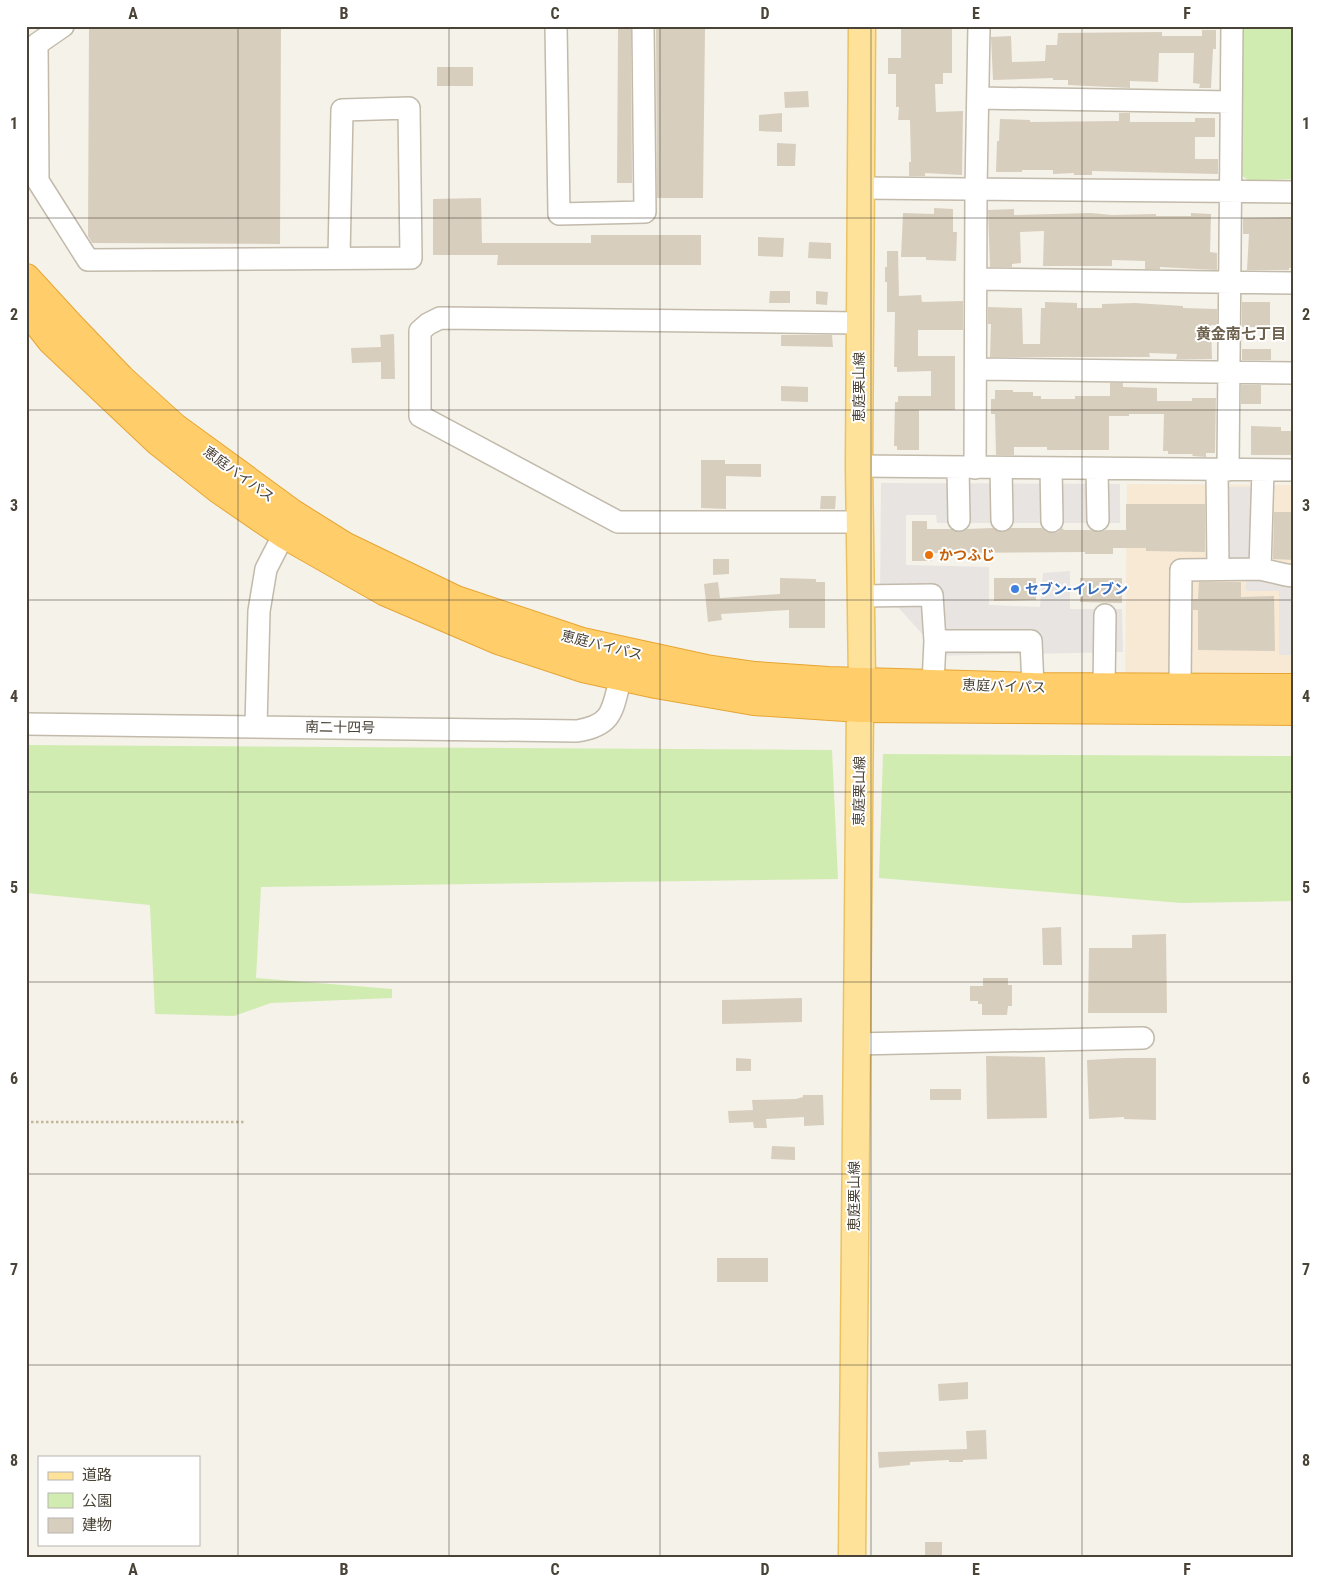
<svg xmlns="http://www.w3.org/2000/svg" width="1320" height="1583" font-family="'Roboto Condensed','Noto Sans JP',sans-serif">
<rect width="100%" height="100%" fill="#f5f2e9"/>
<path fill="#f8e9d4" d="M1127 484 1294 485V677L1125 676Z"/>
<path fill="#d1ecb0" d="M1239 26H1294V179L1250 181 1239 174Z
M26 745 832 750 838 879 261 887 256 978 392 989V998L271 1003 234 1016 155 1014 150 905 26 893Z
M883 754 1294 756V901L1181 903 879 878Z"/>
<path fill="#e7e4e1" d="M881 483 1120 484V523H937L936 515H906V565L989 567V605L1040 607 1043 573 1070 571V609H1122L1123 652 924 656V636L897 606 880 605Z
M1213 487H1268L1267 570 1294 571V655H1279V591H1246V577L1212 576Z"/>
<path fill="#d8cebe" d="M89 26H281L280 244 92 243 88 236Z
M901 26H952V73H943V84H935L936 112 963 111 962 175 925 173V176H909V162H911L910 120H898L899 107H896V74H888V58H901Z
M618 29H631L632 183H617Z
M656 29H705L703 198H657Z
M1202 30H1216V49H1213L1211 88H1199L1200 84 1193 83 1194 53H1159L1158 82 1130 81V88L1068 85V80H1053V78L993 80 991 37 1011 36 1012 62 1045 61 1046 45H1057L1058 33 1162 32V36H1202Z
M437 67H473V86H437Z
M808 91 809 107 785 108 784 92Z
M782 113V132L759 131V115Z
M1119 113H1130V122H1195V118H1215V137H1195V159H1218V174L1092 171V175H1074V173L1053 174V170H1022V172H996L997 141H999L1000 119 1030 120V122L1119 121Z
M777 143 796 144 795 166H777Z
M481 198 482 243H591V235H701V265H497L498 255H433V199Z
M934 208 953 209V232H957L956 261 926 260V257H901L903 213 934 214Z
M1014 209V215L1091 213 1112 215 1156 214V216H1191V213L1211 214 1210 252 1217 253V270L1160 267V269H1145V261L1112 260V266H1043L1044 231 1020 232 1021 263 1012 264V267H990L988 210Z
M1294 217V268H1289V270H1247L1249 234H1243V218Z
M758 237 784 238 783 257 758 256Z
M809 242 831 243V259L808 258Z
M887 251H898L899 296 921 295 922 302 963 301V330H918V356H955V410H919V450H897V446H894L895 402H898V396H931V371L897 372V367H894L895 312H887V282H885V267H887Z
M770 291H790V303H769Z
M816 291 828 292 827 305 816 304Z
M1045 302 1077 303V308H1102V304L1135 303 1183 306V308L1217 309V325H1211L1212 359H1176L1177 354 1149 353 1150 357H990L991 324H988V307L1022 308 1023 344H1040L1041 308H1045Z
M1242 302H1270V327H1242Z
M394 334 395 379H381V362L352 363 351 348 381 347 380 335Z
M781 335H832L833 347 781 346Z
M1242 349H1271V360H1242Z
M1110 383H1123V387L1157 388V401H1192V398H1216L1215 453H1206V457L1192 456 1193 454H1168V451H1163L1164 414H1129V416H1109V450H1047V447H1014V455H996L995 414H991V399H995V390H1013V392H1033V396H1041V399H1075V396H1110Z
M1241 385H1261V404H1241Z
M781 386 808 387V402L781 401Z
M1251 426 1281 427V431H1293V455H1251Z
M701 460H725V464H761V477L726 476V509L701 508Z
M821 496H836L835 509H820Z
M1126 504H1205V552L1146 551V548H1113V554H1085V552L932 553V561H912V521H927V529H951L959 532 967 529 993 528 1002 532 1011 528H1042L1046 532 1053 533 1058 532 1062 528 1064 530H1090L1099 532 1106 530H1126Z
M1274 512H1294V560L1273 559Z
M713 559H729V574L713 575Z
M780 578 816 579V582H825V628H789V610L721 614 722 620 708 622 704 584 718 582 720 598 780 594Z
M994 578H1036V600L994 601Z
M1080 578H1122V603L1080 602Z
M1199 582H1241V597L1274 596 1275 651 1198 650V610H1193V599H1198Z
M1061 927 1062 965H1043L1042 928Z
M1166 934 1167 1013H1088L1089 948H1132V935Z
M983 978H1008V985H1012V1006H1008L1007 1015H982V1004H978V1001H970V986H983Z
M802 998V1022L722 1024V1000Z
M986 1056 1045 1057 1047 1118 987 1119Z
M736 1058 751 1059V1071H736Z
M1124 1058H1156V1120L1124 1119V1117L1089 1119 1087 1060Z
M930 1089H961V1100H930Z
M803 1095H823L824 1125 804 1126V1117L766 1119 767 1128H754L753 1122 729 1123 728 1111 753 1110 752 1100 796 1099 803 1097Z
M772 1146 795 1147V1160L771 1159Z
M717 1258H768V1282H717Z
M968 1382V1399L939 1401 938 1384Z
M986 1430 987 1459 963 1460V1462H949V1460L910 1462V1465L879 1468 878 1452 967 1449 966 1431Z
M925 1542H942V1555H925Z"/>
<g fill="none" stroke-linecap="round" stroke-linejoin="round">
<g stroke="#c2baab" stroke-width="24">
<path id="minor" d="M63 26 37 44 38 181 88 260 411 258 409 108 342 110 339 258
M556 26 559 214 645 212 643 26
M978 98 1231 102
M861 188 1294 192
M976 279 1294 283
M977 369 1294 373
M859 466 1294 470
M958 467 959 520
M975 468 976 189 979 26
M1001 468 1002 520
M1051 468 1052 521
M1097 469 1098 520
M1217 470 1218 569
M1228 470 1232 26
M859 522H618L420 416V331L428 324 440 318 860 323
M1260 569 1263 470
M860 596 932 595 935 641
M933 684 935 641H1031L1033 687
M1104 687 1105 615
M1180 687 1181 570 1260 569 1286 575 1294 576
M26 724 577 731C615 725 612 708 621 677
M256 726 259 611 266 569 284 534
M856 1044 1143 1038"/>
</g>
<g stroke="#ebc262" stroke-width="29">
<path id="major" d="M852 1557 860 708 862 681 859 466 862 26"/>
</g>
<g stroke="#e7a532" stroke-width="30">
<path id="highway" d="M26 278 71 327 121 379 174 427 293 514 344 546 456 600 582 642 706 669 755 676 828 681 1033 687 1294 688
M26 308 51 340 159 442 220 490 284 534 386 592 498 640 583 668 656 684 754 701 860 708 1294 711"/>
</g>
<path stroke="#c4b69b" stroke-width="2.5" stroke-dasharray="2.5 2.5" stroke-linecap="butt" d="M26 1122H246"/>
<use href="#minor" stroke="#fff" stroke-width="21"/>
<use href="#major" stroke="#ffe299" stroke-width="26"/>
<use href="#highway" stroke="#ffce6b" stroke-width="28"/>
</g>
<path fill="none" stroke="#4a4337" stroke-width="1" stroke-opacity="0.55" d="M238 26V1557M449 26V1557M660 26V1557M871 26V1557M1082 26V1557M26 218H1294M26 410H1294M26 600H1294M26 792H1294M26 982H1294M26 1174H1294M26 1365H1294"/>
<circle fill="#e8710a" stroke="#fff" stroke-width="2" cx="929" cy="555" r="5"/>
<circle fill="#3f7fe0" stroke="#fff" stroke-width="2" cx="1015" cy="589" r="5"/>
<g text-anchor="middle" stroke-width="4" stroke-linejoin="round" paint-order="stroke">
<g font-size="14" fill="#4a4337" stroke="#fff">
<text transform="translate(859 387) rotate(-90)" y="5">恵庭栗山線</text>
<text transform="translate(239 474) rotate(36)" y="5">恵庭バイパス</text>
<text transform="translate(602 645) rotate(14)" y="5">恵庭バイパス</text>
<text transform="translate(1004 686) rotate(2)" y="5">恵庭バイパス</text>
<text transform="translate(340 727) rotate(1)" y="5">南二十四号</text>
<text transform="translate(859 791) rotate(-89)" y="5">恵庭栗山線</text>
<text transform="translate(854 1196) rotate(-90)" y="5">恵庭栗山線</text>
</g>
<g font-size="14" font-weight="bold" fill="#c56008" stroke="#fff" text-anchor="start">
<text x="939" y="560">かつふじ</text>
</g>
<g font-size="14" font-weight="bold" fill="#366cbe" stroke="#fff" text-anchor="start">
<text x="1025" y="594">セブン-イレブン</text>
</g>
<g font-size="15" font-weight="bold" fill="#6d614d" stroke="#fff">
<text x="1241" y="339">黄金南七丁目</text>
</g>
</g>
<rect width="1320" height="1583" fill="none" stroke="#ffffff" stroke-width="55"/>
<rect x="38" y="1456" width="162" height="90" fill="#ffffff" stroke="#b7b4af"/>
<rect x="48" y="1472" width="25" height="8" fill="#ffe299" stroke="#b7b4af"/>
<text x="82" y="1480" font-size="15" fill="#4a4337">道路</text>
<rect x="48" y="1493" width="25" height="15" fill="#d1ecb0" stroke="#b7b4af"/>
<text x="82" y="1506" font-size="15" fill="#4a4337">公園</text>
<rect x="48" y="1518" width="25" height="15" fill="#d8cebe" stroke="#b7b4af"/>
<text x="82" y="1530" font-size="15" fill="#4a4337">建物</text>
<rect x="28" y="28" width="1264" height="1528" fill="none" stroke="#4a4337" stroke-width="2"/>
<g font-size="16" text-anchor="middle" font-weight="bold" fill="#4a4337">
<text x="133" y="19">A</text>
<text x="344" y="19">B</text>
<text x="555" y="19">C</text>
<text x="765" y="19">D</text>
<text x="976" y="19">E</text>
<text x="1187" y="19">F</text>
<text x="14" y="129">1</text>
<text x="1306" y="129">1</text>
<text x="14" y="320">2</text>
<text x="1306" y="320">2</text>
<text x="14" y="511">3</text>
<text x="1306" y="511">3</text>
<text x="14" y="702">4</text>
<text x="1306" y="702">4</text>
<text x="14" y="893">5</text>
<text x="1306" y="893">5</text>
<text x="14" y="1084">6</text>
<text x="1306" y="1084">6</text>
<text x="14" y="1275">7</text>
<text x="1306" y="1275">7</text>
<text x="14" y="1466">8</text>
<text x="1306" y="1466">8</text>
<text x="133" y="1575">A</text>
<text x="344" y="1575">B</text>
<text x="555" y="1575">C</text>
<text x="765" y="1575">D</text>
<text x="976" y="1575">E</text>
<text x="1187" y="1575">F</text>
</g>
</svg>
